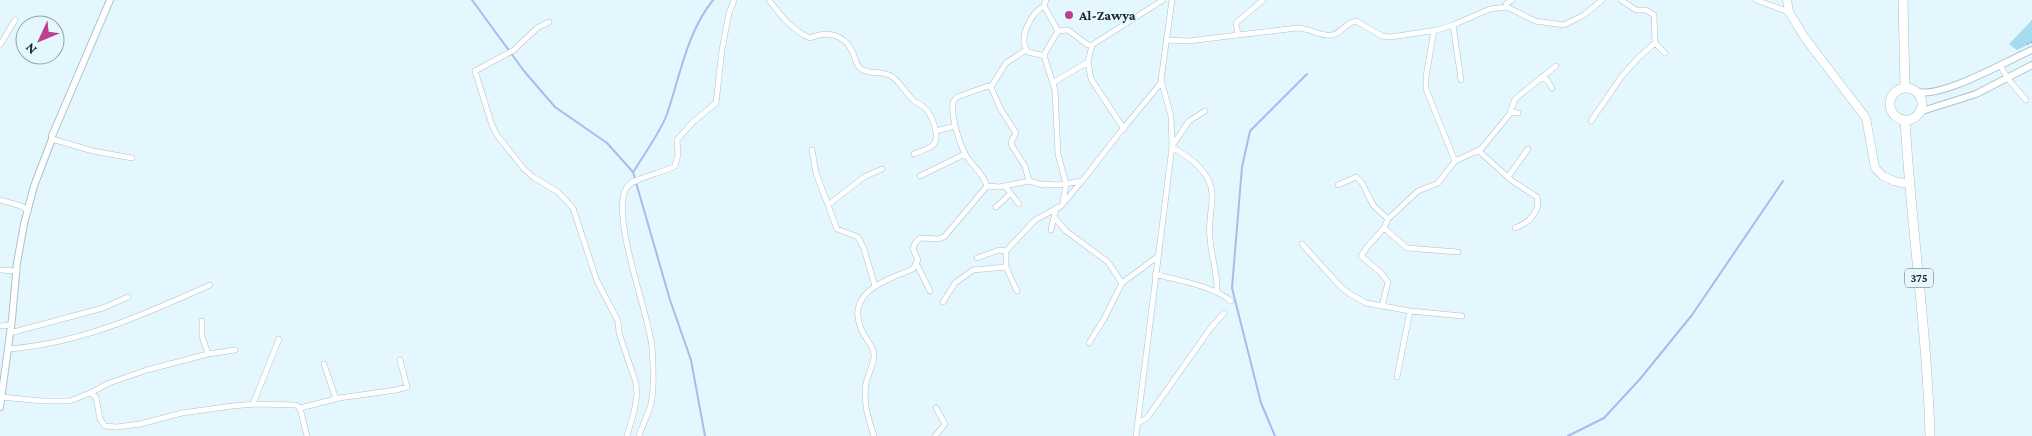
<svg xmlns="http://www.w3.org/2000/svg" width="2032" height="436" font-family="'Crimson Pro',serif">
<defs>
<pattern id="grass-tufts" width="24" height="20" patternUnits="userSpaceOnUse" patternTransform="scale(1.25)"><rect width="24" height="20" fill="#a5dcee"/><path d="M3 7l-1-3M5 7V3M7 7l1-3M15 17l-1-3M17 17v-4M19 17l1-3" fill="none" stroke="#8ebdcc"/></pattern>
</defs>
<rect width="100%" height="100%" fill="#e4f7fe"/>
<path fill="url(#grass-tufts)" d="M2032 20V43L2017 50 2009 44Z"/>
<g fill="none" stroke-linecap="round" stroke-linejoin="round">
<path stroke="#aabaeb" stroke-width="2" d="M472 0 524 71 555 107 607 143 633 172 670 300 691 360 705 436
M634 171C644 154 660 133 667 114 680 76 687 32 713 0
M1275 436 1261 403 1232 288 1242 167 1250 131 1307 74
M1568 436 1604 418 1640 379 1692 315 1783 181"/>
<g stroke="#aac2ca" stroke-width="6">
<path id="minor" d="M769 0C780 15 793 31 810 38 826 31 843 33 852 51 856 58 855 66 863 70 871 74 880 71 889 75 900 80 904 92 913 100 916 103 922 105 925 108 932 115 940 135 934 144 930 149 920 151 914 154
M1046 0 1044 6 1058 31 1045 53V59L1055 90 1058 154 1066 184 1063 203
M1621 0 1636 10H1646L1654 15 1655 43 1665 53
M1756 0 1789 12
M1506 4 1512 0
M1044 6C1031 13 1017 39 1028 52L1045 56
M549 22 537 28 514 50 475 71 492 125 497 135 524 169 533 177 558 192 573 208 597 281 618 321 619 333 636 383 637 394 634 412 627 436
M1453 25 1461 80
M1434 30 1426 77V89L1455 161
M1058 31 1068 30 1088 45H1092
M1238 34 1236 23 1263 0
M1166 40 1188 41 1297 28C1310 28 1321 37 1332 35 1342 33 1345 23 1356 21L1382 36 1391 37 1437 30 1453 25 1490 9 1507 7 1535 21 1564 25 1584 15 1602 0
M0 45 15 20
M2000 65 2008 79 2026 100
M1541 77 1547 80 1552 88
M1054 82 1088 62
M991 87 1000 108 1016 133 1011 142 1012 146 1025 166 1029 181
M1511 112 1518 113
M1591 121 1622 76 1639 57 1655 43
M1124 129 1091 79 1088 62 1092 45 1163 0
M936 131 955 126
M52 139 93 151 132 158
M1172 146 1189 121 1205 111
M1172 147C1189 157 1213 173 1212 196 1212 210 1208 224 1210 238 1211 257 1218 273 1217 292
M812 150 816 173 837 229 858 237 864 249 875 286
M1479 151 1511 180 1537 197C1541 211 1529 223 1515 228
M920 176 965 154
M1508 177 1528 149
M1338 185 1356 177 1362 183 1373 205 1388 219
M987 186 999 187 1029 181 1043 185 1045 184 1058 185 1082 181 1121 131 1161 83
M987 186C983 174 976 169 969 160 960 148 951 117 953 102L957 97 988 86 991 87 1006 63 1026 50
M1005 186 1019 204
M0 200 21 206 28 210
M828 205 864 177 882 169
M996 207 1010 194
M1054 217 1066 231 1108 262 1122 283
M1384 228 1407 248 1458 252
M1051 230 1056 208
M1302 244 1340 286 1350 294 1366 303 1410 311 1462 316
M977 258 999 250 1006 251
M0 270 17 271
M1155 274C1179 281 1211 285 1231 301
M930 291 916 263 918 260 913 249 915 243 920 238 939 239 945 236 987 186
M1017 291 1006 267V251L1035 220 1061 206 1082 181
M943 302 955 283 973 270 1006 267
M1382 306 1388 282 1381 273 1361 256 1367 247 1384 228 1388 219 1418 191 1438 183 1455 161 1481 149 1509 115 1515 99 1556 66
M202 321V336L208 354
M0 326 11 325
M10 333 103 308 128 297
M1089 343 1104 319 1122 283 1157 257
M8 349C80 344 145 314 210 285
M324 364 336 399
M1397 377 1410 311
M90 393 96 397 100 419 105 426 117 427 140 424 182 413 232 406 256 404 296 405 300 408 339 398 396 390 407 387 400 360
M1 397 42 401H70L90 393 109 383 147 370 208 354 235 350
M253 404 279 339
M300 408 307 436
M1138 423 1147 418 1210 329 1224 313
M639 436C642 426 648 415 651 404 655 387 653 364 652 347 649 314 609 213 627 187 635 177 661 174 675 166L678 155 677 140 693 122 716 103 722 50 729 13 734 0
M874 436C868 418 863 402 866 383 868 375 873 366 874 357 874 347 868 342 863 333 843 293 884 281 913 269L916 263
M935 436 945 424 936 408
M1136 436 1172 147 1171 116 1161 80 1172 0"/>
</g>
<g stroke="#aac2ca" stroke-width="8">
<path id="tertiary" d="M1915 91C1938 101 2008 60 2032 50
M1919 112 1976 94 2032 65
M0 407 12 319 17 263 24 224 34 186 52 139V136L110 0"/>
</g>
<g stroke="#aac2ca" stroke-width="9">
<path id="secondary" d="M1787 0 1789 12 1805 38 1866 118 1875 168 1883 176 1894 181 1908 184"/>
</g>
<g stroke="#aac2ca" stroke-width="10">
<path id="primary" d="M1903 0 1905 88
M1890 104a16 16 0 1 1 32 0a16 16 0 1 1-32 0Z
M1905 120C1911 225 1927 330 1930 436"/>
</g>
<use href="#minor" stroke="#fff" stroke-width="5"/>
<use href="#tertiary" stroke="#fff" stroke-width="6"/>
<use href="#secondary" stroke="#fff" stroke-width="8"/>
<use href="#primary" stroke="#fff" stroke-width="9"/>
</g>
<circle fill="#be3f8b" stroke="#e4f7fe" stroke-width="2" cx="1069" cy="15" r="5"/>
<g text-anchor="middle" stroke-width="4.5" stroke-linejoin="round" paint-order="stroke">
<rect fill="#e4f7fe" stroke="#596569" stroke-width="1" x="1905" y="268.5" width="28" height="19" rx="4"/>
<g font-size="12" font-weight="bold" fill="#1d2629">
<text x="1919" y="282">375</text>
</g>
<g font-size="14" font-weight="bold" fill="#1d2629" stroke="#e4f7fe" text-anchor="start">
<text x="1079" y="20">Al-Zawya</text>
</g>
</g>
<g transform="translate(40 40) rotate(226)"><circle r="24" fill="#e4f7fe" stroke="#94a3a9"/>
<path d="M0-4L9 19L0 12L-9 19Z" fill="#be3f8b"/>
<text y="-8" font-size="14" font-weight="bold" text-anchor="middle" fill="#1d2629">N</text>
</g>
</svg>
